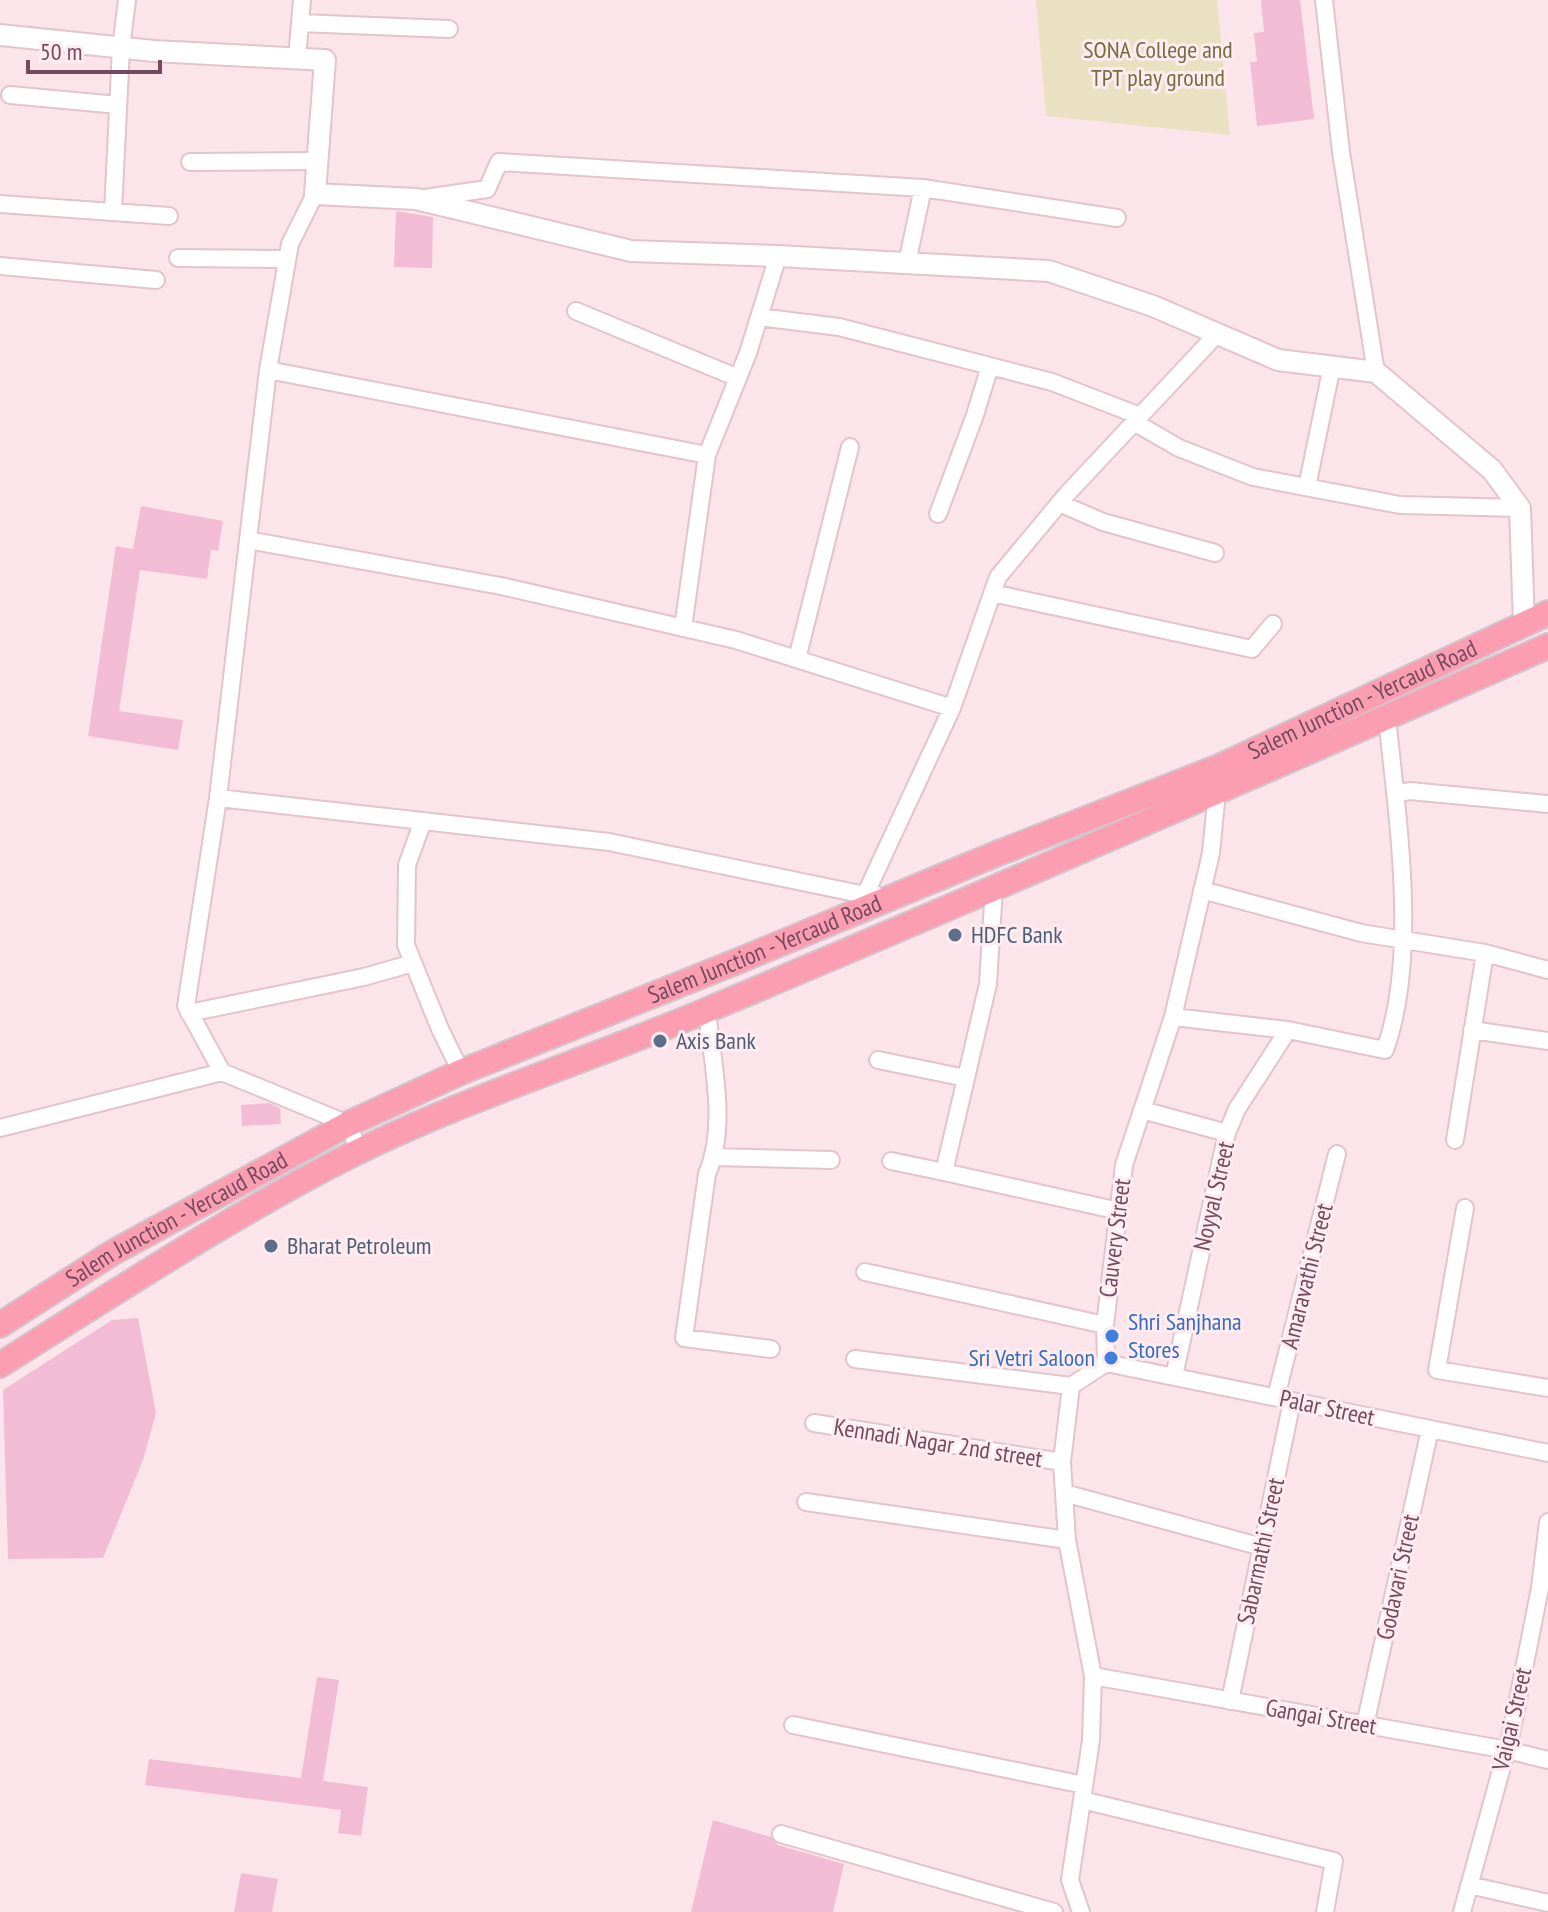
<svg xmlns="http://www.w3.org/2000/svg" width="1548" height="1912" font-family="'PT Sans Narrow',sans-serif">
<rect width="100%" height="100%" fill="#fce5ea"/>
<path fill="#eae1c3" d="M1036 0H1217L1230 135 1046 116Z"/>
<path fill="#f2bdd4" d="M1261 0H1300L1314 119 1257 126 1250 62H1257L1254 33 1264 32Z
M396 211 433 217 432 268 394 267Z
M141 506 223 521 218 551 211 550 207 579 140 570 119 711 183 720 178 750 88 736 116 546 133 549Z
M269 1103 280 1108 281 1124 242 1126 241 1105Z
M138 1318 156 1413 143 1460 103 1558 8 1559 3 1390 112 1320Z
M317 1677 339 1680 323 1781 368 1787 361 1836 338 1833 341 1810 145 1785 149 1759 301 1778Z
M713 1820 771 1837 778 1845 844 1864 833 1912H691Z
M241 1873 278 1879 272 1912H234Z"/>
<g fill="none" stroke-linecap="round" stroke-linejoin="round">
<g stroke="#e3c3ce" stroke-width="20">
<path id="minor" d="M1324 0 1341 152 1376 372
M300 23 449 29
M297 58 302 0
M10 95 118 105
M190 162 317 161
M425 198 487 189 499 162 923 188 1117 218
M0 204 169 216
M113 212 121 48 127 0
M178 258 287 259
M907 263 923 188
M0 266 156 280
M576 311 738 378
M759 317 839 327 1052 382 1140 416
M268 370 290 244 315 194
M1134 422 1179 448 1253 477 1400 505 1520 508
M707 455 748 353 778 256
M1307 487 1332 366
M1059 503 1103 522 1215 553
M938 514 975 415 990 366
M248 540 268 370 707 455 683 628
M992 593 1252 649 1273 624
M797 659 850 447
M952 708 998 577 1067 494 1217 334
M1395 794 1410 791 1548 804
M218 798 248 540 501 586 736 640 952 708 865 895
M423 821 407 865 406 945 440 1029 461 1072
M994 888 988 984 944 1172 1119 1211
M1202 890 1361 933 1485 953 1548 970
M707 1011C712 1062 728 1125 707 1174L684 1338 771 1349
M189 1013 364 977 413 963
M1173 1017 1288 1030 1385 1050C1419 954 1397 817 1387 717
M1472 1030 1548 1041
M878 1060 966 1078
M222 1072 186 1006 218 798 609 842 865 895 875 894
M1142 1110 1227 1133
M0 1128 222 1072 348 1124 359 1151
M1455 1140 1485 953
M714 1157 831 1160
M891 1161 944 1172
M1465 1208 1437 1370 1548 1388
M865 1272 1105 1325
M855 1359 1071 1386
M1106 1363 1548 1453
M1174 1376 1227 1133 1237 1109 1288 1030
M1276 1397 1337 1154
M814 1423 1062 1462
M1064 1493 1262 1547
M806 1502 1067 1540
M1093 1676 1507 1750 1548 1760
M1230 1701 1292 1401
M793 1725 1084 1785
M1365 1725 1430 1429
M1082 1800 1334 1861 1325 1912
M781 1834 1054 1912
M1469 1885 1548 1903
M1081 1912 1070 1880 1091 1740 1093 1676 1067 1540 1062 1462 1071 1386 1106 1363 1105 1325 1124 1165 1173 1017 1211 853 1217 792
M1462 1912 1511 1734 1540 1588 1548 1522"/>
</g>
<g stroke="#e3c3ce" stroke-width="24">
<path id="tertiary" d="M0 35 154 51 325 60 315 194 416 199 631 251 778 256 1049 271 1153 306 1278 360 1376 372 1492 470 1520 508 1524 624"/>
</g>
<g stroke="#d3c5cc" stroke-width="28">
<g id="primary">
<path id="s1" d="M0 1325 112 1253 348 1124 461 1072 738 961 996 854 1219 767 1548 613"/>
<path d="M0 1365C106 1298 213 1228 324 1169 447 1103 584 1063 712 1008 992 891 1270 769 1548 646"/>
</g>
</g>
<use href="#minor" stroke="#fff" stroke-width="16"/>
<use href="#tertiary" stroke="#fff" stroke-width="20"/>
<use href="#primary" stroke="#fb9eb1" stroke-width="24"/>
</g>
<g fill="#5c6f8a" stroke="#ffecf0" stroke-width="3">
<circle cx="955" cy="935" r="8"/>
<circle cx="660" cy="1041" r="8"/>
<circle cx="271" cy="1246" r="8"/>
</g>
<g fill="#3f7fe0" stroke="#ffecf0" stroke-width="3">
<circle cx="1112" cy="1336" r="8"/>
<circle cx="1111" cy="1358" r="8"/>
</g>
<g text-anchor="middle" stroke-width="6" stroke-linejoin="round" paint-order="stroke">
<g font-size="24" fill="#756e3f" stroke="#ffecf0">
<text x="1158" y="58">SONA College and<tspan x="1158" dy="28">TPT play ground</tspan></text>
</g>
<g font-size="24" fill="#754a5f" stroke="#ffecf0">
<text dy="8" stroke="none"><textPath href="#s1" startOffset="1502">Salem Junction - Yercaud Road</textPath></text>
<text dy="8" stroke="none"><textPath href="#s1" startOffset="854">Salem Junction - Yercaud Road</textPath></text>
<text transform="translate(1214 1196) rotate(-77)" y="8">Noyyal Street</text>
<text dy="8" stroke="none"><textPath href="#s1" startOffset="206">Salem Junction - Yercaud Road</textPath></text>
<text transform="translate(1115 1238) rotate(-83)" y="8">Cauvery Street</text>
<text transform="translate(1307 1276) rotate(-76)" y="8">Amaravathi Street</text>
<text transform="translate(1327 1408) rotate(12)" y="8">Palar Street</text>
<text transform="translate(938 1443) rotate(9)" y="8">Kennadi Nagar 2nd street</text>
<text transform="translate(1261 1551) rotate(-78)" y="8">Sabarmathi Street</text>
<text transform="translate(1398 1577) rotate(-78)" y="8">Godavari Street</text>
<text transform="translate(1321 1717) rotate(10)" y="8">Gangai Street</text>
<text transform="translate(1512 1719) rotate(-77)" y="8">Vaigai Street</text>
</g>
<g font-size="24" fill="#4e5e75" stroke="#ffecf0" text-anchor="start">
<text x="971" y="943">HDFC Bank</text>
<text x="676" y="1049">Axis Bank</text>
<text x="287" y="1254">Bharat Petroleum</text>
</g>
<g font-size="24" fill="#366cbe" stroke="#ffecf0" text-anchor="start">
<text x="1128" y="1330">Shri Sanjhana<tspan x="1128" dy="28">Stores</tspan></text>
<text x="1095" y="1366" text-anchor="end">Sri Vetri Saloon</text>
</g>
</g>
<path d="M28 60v12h132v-12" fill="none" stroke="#754a5f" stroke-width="4"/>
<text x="40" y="60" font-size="24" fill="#754a5f" stroke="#ffecf0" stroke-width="6" paint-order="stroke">50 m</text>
</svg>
